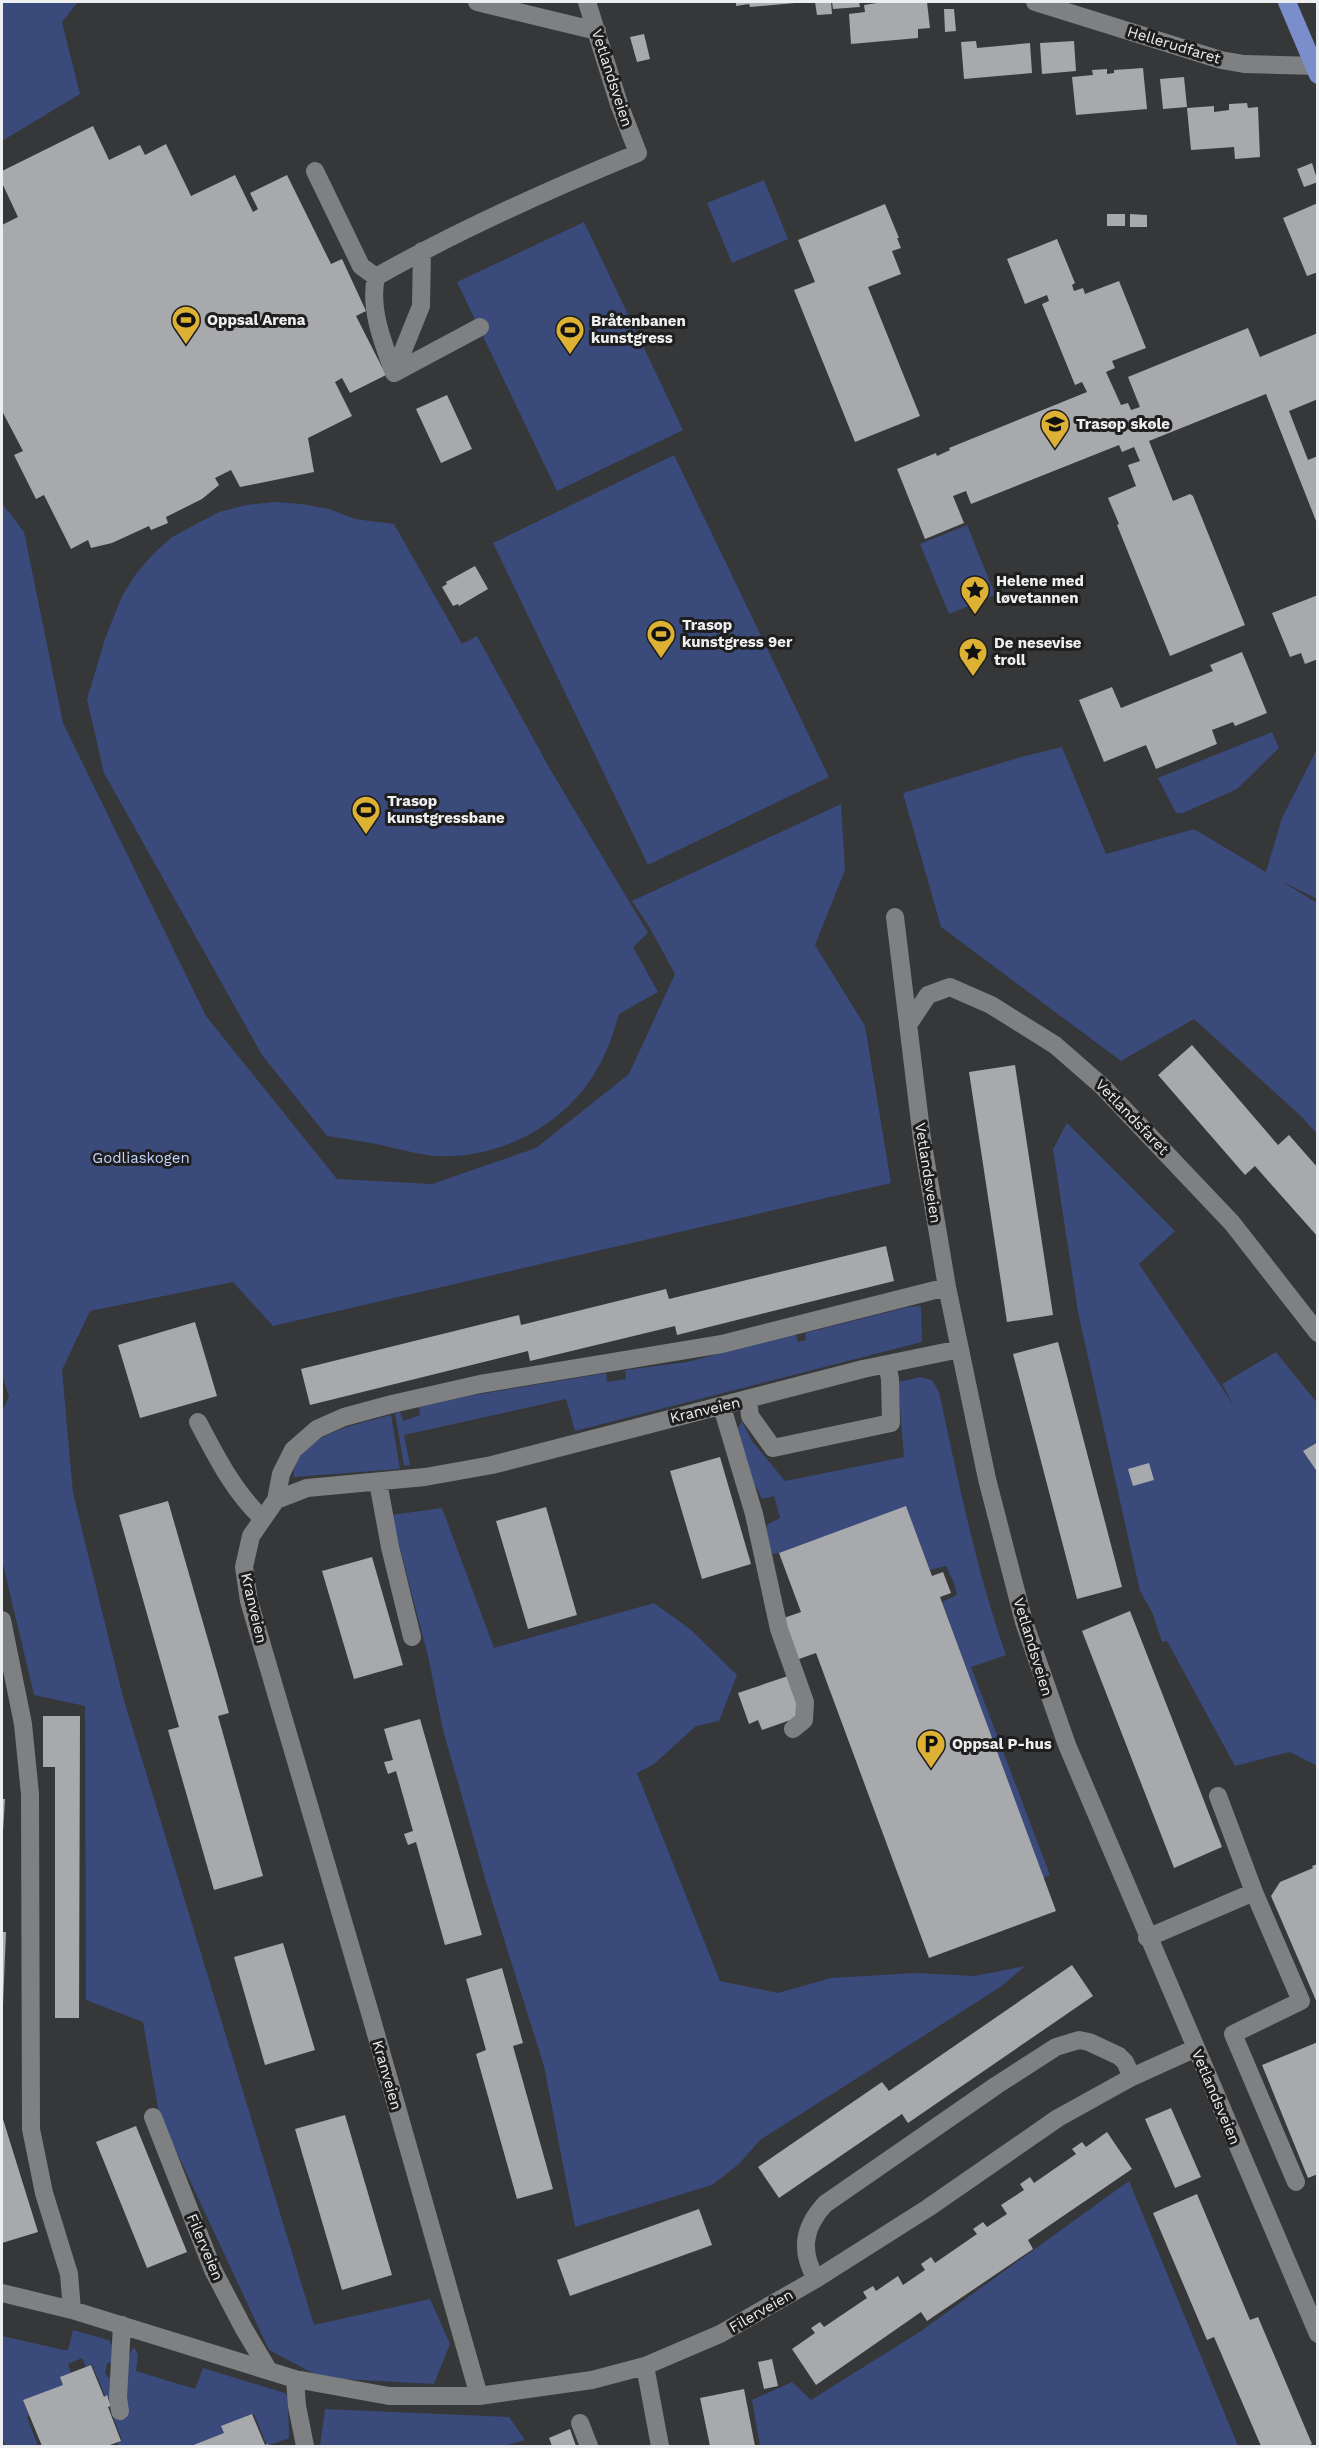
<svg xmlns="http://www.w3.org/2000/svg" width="1319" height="2448" font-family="'Work Sans',sans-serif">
<rect width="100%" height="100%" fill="#363739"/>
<path fill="#394a7b" d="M2 2H78L62 22 80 94 2 141Z
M764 180 788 239 732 263 707 203Z
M584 222 683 430 557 491 457 282Z
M674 455 829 777 648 865 493 543Z
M274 502 302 504 329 509 355 519 394 524 462 644 477 636 550 769 648 933 633 947 658 992 619 1014C614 1031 609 1047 601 1062 571 1122 502 1160 435 1156 416 1154 399 1149 381 1145 363 1141 345 1139 327 1136L262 1055 104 773 87 699 105 639 122 596 136 574 153 554 172 537 219 512 246 505Z
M2 503 24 532 63 723 206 1016 337 1179 432 1184 536 1148 629 1074 675 974 650 928 632 901 841 804 845 870 815 945 865 1026 891 1183 273 1326 233 1282 90 1311 62 1370 73 1493 123 1697 314 2325 430 2299 450 2344 434 2384 322 2378 269 2350 159 2114 143 2022 86 2000 85 1706 34 1695 2 1560V1411L9 1397 2 1375Z
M967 525 995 595 949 614 920 544Z
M1272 732 1279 748 1237 789 1183 813H1176L1158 778Z
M1062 747 1106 854 1194 829 1266 872 1282 818 1317 749V899L1281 881 1317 903V1134L1302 1117 1194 1019 1121 1061 941 927 903 793 1021 757Z
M1067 1123 1175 1231 1139 1264 1234 1406 1222 1384 1276 1352 1317 1403V1442L1304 1451 1318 1473 1317 1766 1290 1752 1235 1766 1167 1641 1162 1642 1153 1614 1140 1591 1078 1312 1053 1149Z
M921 1306 922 1342 575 1431 566 1399 404 1435 410 1465 404 1466 395 1413 400 1411 403 1421 420 1415 419 1407 468 1396 606 1373 607 1382 626 1379 625 1370 687 1362 796 1334 798 1342 806 1340 805 1333 908 1307Z
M921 1377 932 1380 939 1392C958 1480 976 1569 1006 1655L971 1667 1050 1875 1043 1878 942 1602 957 1595 954 1583 946 1566 930 1570 906 1507 779 1553 772 1554 764 1531 768 1524 780 1518 774 1496 762 1499 742 1459 736 1432 742 1421 752 1441 785 1481 904 1457 898 1382Z
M391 1415 400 1469 294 1477C293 1435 359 1424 391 1415Z
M442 1508 494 1648 654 1603 690 1629 737 1675 719 1721 696 1726 654 1764 637 1773 720 1981 778 1993 831 1978 915 1973 975 1976 1025 1966 1002 1986 760 2140 739 2164 712 2185 575 2227 544 2066 487 1885 443 1730 428 1656 391 1515Z
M1129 2181 1238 2446H760L752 2400 792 2382 811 2400 921 2331Z
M73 2330 109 2340 115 2351V2362L107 2363 105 2373 108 2377H114V2385L107 2401 92 2364 86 2367 82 2358 68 2364 71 2373 62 2376 65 2385 27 2417 38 2446H3L5 2445 2 2437V2336L64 2350H68Z
M134 2347 138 2355 136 2371 195 2389 203 2368 285 2393 288 2397 289 2438 267 2446 254 2414 222 2427 225 2434 194 2446H119L117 2443 122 2440 110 2409 123 2410 128 2356Z
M325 2409 509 2417 525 2440 504 2446H320Z"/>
<path fill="#a8a9ac" d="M736 2H795V3L750 7 749 4 736 6Z
M815 2H831L832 14 817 15Z
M832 2H859L860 7 833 9Z
M877 2H927L930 28 918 29V38L851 44 849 14 865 12 864 5 877 3Z
M944 9H954L956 31 945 32Z
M644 34 650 59 637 62 630 37Z
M976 41 977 48 1030 43 1032 73 964 79 961 42Z
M1074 41 1076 71 1042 74 1040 43Z
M1143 68 1147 109 1076 115 1072 77 1093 75 1092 70 1107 69V74L1114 73V70Z
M1184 77 1187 107 1163 109 1160 79Z
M1247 103 1248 108 1258 107 1260 157 1235 159 1234 147 1191 150 1187 108 1214 106V112L1229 110V104Z
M93 126 109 160 140 145 145 155 166 144 191 196 235 175 253 212 258 209 250 193 287 175 331 264 342 259 366 311 356 316 386 375 350 393 342 378 335 382 352 416 308 438 314 472 240 487 231 470 215 478 219 485 202 499 166 517 168 523 151 530 149 526 112 543 91 548 88 540 71 549 44 495 36 499 14 455 23 451 2 411V225L18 217 2 183V171Z
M1312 163 1318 182 1304 187 1297 169Z
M1318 203V272L1307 276 1283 218Z
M885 204 899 238H897L901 248 892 251 901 274 868 287 920 416 855 442 794 290 815 282 798 240Z
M1107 214H1125V226H1107Z
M1130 214 1147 215V227H1130Z
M1057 239 1075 283 1072 285 1074 291 1083 288 1085 294 1119 281 1146 348 1112 361 1115 368 1106 372 1121 405 1128 403 1131 410 1140 407 1128 377 1248 328 1260 357 1318 333V399L1289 411 1308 460 1318 456V526L1266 394 1149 441 1173 501 1190 494 1193 496 1245 625 1170 656 1117 525 1119 524 1108 498 1136 486 1128 465 1140 461 1134 447 1122 452 1119 445 971 504 966 491 953 496 964 523 925 539 897 469 936 453 937 456 950 450 949 448 1087 392 1082 382 1075 385 1042 304 1049 301 1047 295 1025 304 1007 259Z
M447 395 472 449 441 463 416 409Z
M475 566 488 589 459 606 458 604 453 606 442 587 447 584 446 582Z
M1318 595V659L1305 664 1301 653 1290 657 1272 613Z
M1242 652 1267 713 1235 726 1233 722 1212 730 1217 744 1156 769 1146 745 1104 762 1079 700 1112 687 1121 708 1213 671 1210 665Z
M1192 1045 1278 1145 1289 1135 1318 1168V1237L1255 1166 1245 1175 1158 1075Z
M1015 1065 1053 1315 1007 1322 969 1072Z
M886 1246 894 1281 677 1335 675 1326 530 1361 528 1351 310 1405 301 1369 519 1315 521 1325 666 1289 669 1299Z
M195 1322 217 1396 140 1418 118 1345Z
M1058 1342 1122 1587 1077 1599 1013 1354Z
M1318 1442V1473L1303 1451Z
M720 1457 751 1564 702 1579 670 1471Z
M1149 1463 1154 1480 1133 1486 1128 1469Z
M168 1501 229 1713 218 1716 263 1876 214 1890 168 1730 179 1727 119 1515Z
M906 1506 932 1576 943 1572 951 1593 940 1597 1056 1911 929 1958 816 1653 796 1660 781 1619 801 1612 779 1553Z
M546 1507 577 1615 528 1629 496 1521Z
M372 1557 403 1665 354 1679 322 1571Z
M1130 1611 1222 1847 1174 1868 1082 1631Z
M788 1676 802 1716 762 1730 758 1720 749 1724 738 1693Z
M43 1716H80L79 2018H55V1767H43Z
M420 1719 482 1935 445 1945 416 1842 408 1845 404 1834 413 1831 396 1771 388 1774 384 1762 393 1760 384 1729Z
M2 1799H5L3 1831H2Z
M1318 1864V2005L1271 1896 1280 1882 1313 1868 1312 1866Z
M2 1932H6L3 2004H2Z
M283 1943 315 2050 265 2065 234 1957Z
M1072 1965 1093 1996 908 2123 902 2114 779 2198 758 2167 882 2082 889 2091Z
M502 1968 523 2043 513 2046 553 2189 517 2199 476 2054 486 2050 466 1979Z
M1318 2042V2174L1308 2178 1262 2065Z
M1171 2108 1201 2177 1175 2188 1145 2119Z
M345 2115 392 2275 342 2290 295 2129Z
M2 2116 38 2232 2 2243Z
M136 2126 187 2252 147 2268 96 2142Z
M1107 2132 1132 2169 1028 2240 1033 2249 927 2321 921 2312 816 2385 792 2349 815 2333 811 2328 820 2322 824 2327 867 2298 863 2292 873 2286 876 2291 898 2276 903 2285 925 2270 921 2264 931 2257 935 2263 977 2234 973 2229 983 2222 987 2227 1007 2214 1001 2205 1024 2190 1020 2184 1030 2177 1034 2183 1076 2154 1072 2149 1082 2142 1086 2147Z
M1197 2194 1250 2320 1258 2317 1312 2444 1306 2446H1261L1214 2337 1207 2340 1153 2213Z
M699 2209 712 2245 570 2296 557 2260Z
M772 2359 778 2386 764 2389 758 2362Z
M91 2365 104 2397 107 2395 109 2401 111 2406 108 2407 121 2441 107 2446H42L23 2400 63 2385 60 2377Z
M744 2389 755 2446H710L700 2398Z
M252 2414 265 2445 268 2444 269 2446H191L224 2433 221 2426Z
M570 2429 576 2446H552L549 2438Z"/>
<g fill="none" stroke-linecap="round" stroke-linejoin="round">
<path stroke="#7f8082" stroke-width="18" d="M477 2 597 31
M1035 2 1221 60 1244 64 1318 66
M315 171 361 266 376 277
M394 373C383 343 369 309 376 277 460 229 548 190 638 153L619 104 587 2
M394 373 421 306 422 251
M394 373 480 327
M895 917 922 1139 947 1287 987 1479 1024 1622 1067 1745 1318 2334
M908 1025 928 995 950 987 991 1005 1055 1045 1102 1086 1232 1223 1318 1333
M748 1400 750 1416 773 1448 891 1423 890 1379 887 1364
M722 1407 754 1514 779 1629 805 1702 804 1720 793 1729
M198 1422C216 1456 234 1492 262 1518
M378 1482 390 1547 412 1637
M276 1500 281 1474 293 1450 317 1429 344 1417 392 1404 480 1384 722 1344 947 1287
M2 1620 23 1724 30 1794 31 2129 44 2193 69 2274 72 2310
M1218 1796 1254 1892 1301 2001 1233 2034 1296 2182
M1147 1938 1254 1892
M153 2117 213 2270 244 2329 269 2371
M816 2279C800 2251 803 2228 825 2204L997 2085 1056 2047 1079 2040 1089 2042 1119 2056 1125 2062 1132 2077
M2 2293 72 2310 295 2379 389 2396H479L592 2380 645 2366 720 2334 816 2279 928 2208 1058 2118 1132 2077 1196 2048
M645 2366 660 2446
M295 2379 297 2406 305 2446
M479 2396 370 2013 249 1601 244 1567 251 1536 276 1500 307 1488 425 1477 492 1465 863 1369 960 1349
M120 2411 118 2398 122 2325
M580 2423 589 2446"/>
<path stroke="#7a8ecc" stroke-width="18" d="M1287 2 1318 75"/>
</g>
<defs>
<g id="stadium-pin" transform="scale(1.5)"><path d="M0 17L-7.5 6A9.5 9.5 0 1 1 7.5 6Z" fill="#ddb133" stroke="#1e1e1f"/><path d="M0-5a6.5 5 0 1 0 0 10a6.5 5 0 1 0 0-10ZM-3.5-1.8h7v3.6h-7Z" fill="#111"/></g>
<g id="school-pin" transform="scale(1.5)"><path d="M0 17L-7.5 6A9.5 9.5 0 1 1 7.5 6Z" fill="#ddb133" stroke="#1e1e1f"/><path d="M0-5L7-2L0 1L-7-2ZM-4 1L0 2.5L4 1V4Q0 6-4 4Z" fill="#111"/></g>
<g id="sight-pin" transform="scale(1.5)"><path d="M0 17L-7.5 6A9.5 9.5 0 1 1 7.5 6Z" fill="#ddb133" stroke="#1e1e1f"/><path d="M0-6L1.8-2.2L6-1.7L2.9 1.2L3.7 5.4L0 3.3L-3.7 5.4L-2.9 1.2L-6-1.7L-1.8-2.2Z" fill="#111"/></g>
<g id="parking-pin" transform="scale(1.5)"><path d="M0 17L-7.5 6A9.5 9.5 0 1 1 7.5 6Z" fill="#ddb133" stroke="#1e1e1f"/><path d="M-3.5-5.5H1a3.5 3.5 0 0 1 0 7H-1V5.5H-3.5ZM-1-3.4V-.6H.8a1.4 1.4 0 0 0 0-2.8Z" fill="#111"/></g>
</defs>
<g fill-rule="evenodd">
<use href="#stadium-pin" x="186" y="320"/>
<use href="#stadium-pin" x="570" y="330"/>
<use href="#school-pin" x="1055" y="424"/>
<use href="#sight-pin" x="975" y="590"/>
<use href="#stadium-pin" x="661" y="634"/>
<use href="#sight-pin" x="973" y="652"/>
<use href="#stadium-pin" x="366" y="810"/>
<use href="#parking-pin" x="931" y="1744"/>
</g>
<g text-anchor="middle" stroke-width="6" stroke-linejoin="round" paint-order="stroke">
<g font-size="15" fill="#edeeef" stroke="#1e1e1f">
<text transform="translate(1174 45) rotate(17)" y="5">Hellerudfaret</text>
<text transform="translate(612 78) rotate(72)" y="5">Vetlandsveien</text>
<text transform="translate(1132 1117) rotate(46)" y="5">Vetlandsfaret</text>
<text transform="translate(928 1173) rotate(81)" y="5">Vetlandsveien</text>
<text transform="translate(705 1410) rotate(-13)" y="5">Kranveien</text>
<text transform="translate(254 1608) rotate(77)" y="5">Kranveien</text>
<text transform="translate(1033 1647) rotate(73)" y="5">Vetlandsveien</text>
<text transform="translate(387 2075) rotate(74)" y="5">Kranveien</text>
<text transform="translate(1216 2097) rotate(67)" y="5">Vetlandsveien</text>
<text transform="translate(205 2247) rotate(67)" y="5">Filerveien</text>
<text transform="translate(761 2311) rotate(-30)" y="5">Filerveien</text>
</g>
<g font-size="15" font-weight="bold" fill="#edeeef" stroke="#1e1e1f" text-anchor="start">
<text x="207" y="325">Oppsal Arena</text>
<text x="591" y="326">Bråtenbanen<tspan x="591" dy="17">kunstgress</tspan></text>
<text x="1076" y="429">Trasop skole</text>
<text x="996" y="586">Helene med<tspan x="996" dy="17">løvetannen</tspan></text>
<text x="682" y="630">Trasop<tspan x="682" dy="17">kunstgress 9er</tspan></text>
<text x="994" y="648">De nesevise<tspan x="994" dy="17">troll</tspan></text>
<text x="387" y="806">Trasop<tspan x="387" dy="17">kunstgressbane</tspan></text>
<text x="952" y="1749">Oppsal P-hus</text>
</g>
<g font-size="15" fill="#c2d3ff" stroke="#1e1e1f">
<text x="141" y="1163">Godliaskogen</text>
</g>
</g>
<rect width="1319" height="2448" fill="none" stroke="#edeeef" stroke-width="6"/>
</svg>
